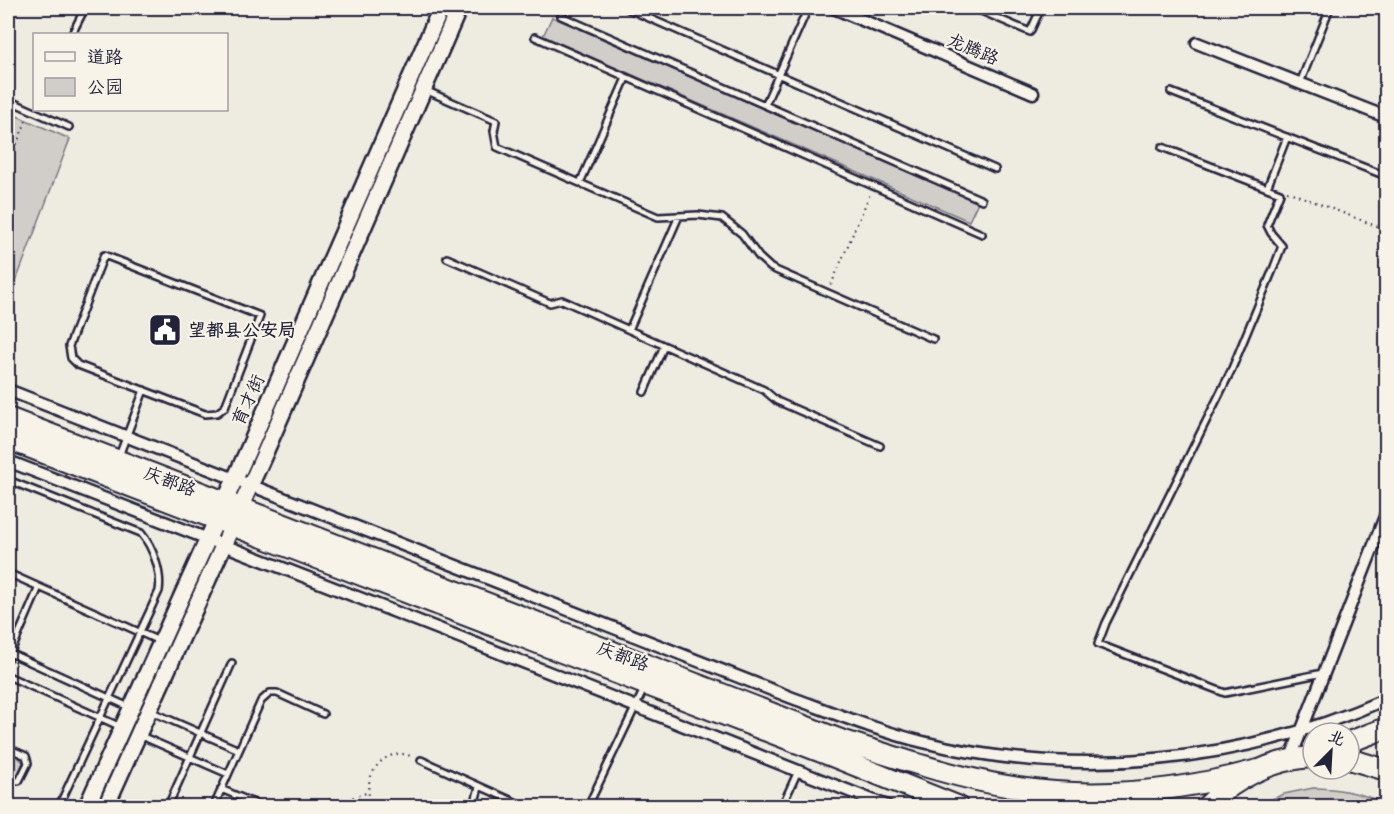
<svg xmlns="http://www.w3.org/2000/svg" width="1394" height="814" font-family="'Patrick Hand','LXGW WenKai TC',sans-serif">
<rect width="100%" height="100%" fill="#eeebe1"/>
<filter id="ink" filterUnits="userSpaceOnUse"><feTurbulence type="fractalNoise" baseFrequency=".0167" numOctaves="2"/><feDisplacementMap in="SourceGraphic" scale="12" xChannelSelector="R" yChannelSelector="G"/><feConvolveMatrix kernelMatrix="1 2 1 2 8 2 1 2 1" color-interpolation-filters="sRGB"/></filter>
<g filter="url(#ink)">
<path fill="#d1cdc9" stroke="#7a7882" stroke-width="1.5" d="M552 17 978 202 969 221 543 36Z
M8 112 70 139 8 302Z
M8 752 18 757 23 762 18 775 13 778 8 777Z
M1313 788C1340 788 1362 793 1386 804V806H1255L1284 794Z"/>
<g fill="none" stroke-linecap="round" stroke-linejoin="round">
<g stroke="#22223b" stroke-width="10">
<path id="lane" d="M626 8 995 169
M974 8 1030 32 1041 8
M1373 8 1386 13
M561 16 982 200
M72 34 85 8
M535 37 982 234
M1300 83 1330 8
M425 90 496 121 494 131 497 147 658 217 698 215 722 218 742 234 759 257 771 268 933 339
M1171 92 1386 176
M8 100 69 127
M765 105 808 8
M1162 147 1280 193 1267 225 1271 233 1282 246 1274 267 1231 371 1106 623 1098 644 1225 693 1323 673
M580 183 626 78
M1267 188 1287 137
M104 255 260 316 225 407 217 413 205 414 78 365 71 358 69 346Z
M447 258 550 303 562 300 764 390 777 401 880 446
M629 330 679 216
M644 392 664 346
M119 456 144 390
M8 480 141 533C153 547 162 573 159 591L59 806
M8 573 159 641
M10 653 129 707
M8 659 39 587
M8 676 121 727
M150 711 239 750
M139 735 228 774
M8 748 26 756 28 763 19 781H8
M421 760 524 806
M221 789 261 806
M168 806 232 663
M214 806 261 701 270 693H277L323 714
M474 806 479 787
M588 806 644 689
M782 806 798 771"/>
</g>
<g stroke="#22223b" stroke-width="15">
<path id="street" d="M834 8 1033 93
M1197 43 1386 117
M8 390 790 697C834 713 878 731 923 742 1076 780 1243 763 1386 699
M8 461 439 629 887 806
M1290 760 1386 514"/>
</g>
<g stroke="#22223b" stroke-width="20">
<path id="secondary" d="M87 806 249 448 441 8
M106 806 264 455 459 8"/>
</g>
<g stroke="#22223b" stroke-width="24">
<path id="highway" d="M8 418 838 739C908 761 980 787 1055 792 1123 797 1192 788 1258 770
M8 439 832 756 957 806
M1349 742 1386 728
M1349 759 1386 770
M1207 806C1235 778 1273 759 1313 757"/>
</g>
<path stroke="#22223b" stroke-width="2" stroke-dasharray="1.5 4.5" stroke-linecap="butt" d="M8 167 27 118
M1287 191 1386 230
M831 285 870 194
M342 803 348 799 366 793
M312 806C323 797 335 798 345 806
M373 806C358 781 383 743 413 757"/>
<use href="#lane" stroke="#f7f3e8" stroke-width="5"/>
<use href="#street" stroke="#f7f3e8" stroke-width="10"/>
<use href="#secondary" stroke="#f7f3e8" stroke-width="15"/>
<use href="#highway" stroke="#f7f3e8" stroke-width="20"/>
</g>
</g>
<defs>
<g id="civic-square" transform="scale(1.725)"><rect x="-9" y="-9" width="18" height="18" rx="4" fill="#22223b" stroke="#f7f3e8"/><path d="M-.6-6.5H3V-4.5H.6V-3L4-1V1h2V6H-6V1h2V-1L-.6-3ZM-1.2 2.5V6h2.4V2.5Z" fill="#fff"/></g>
</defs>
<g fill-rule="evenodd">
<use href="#civic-square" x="165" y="330"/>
</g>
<g text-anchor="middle" stroke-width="4.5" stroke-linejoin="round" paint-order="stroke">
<g font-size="18" fill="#22223b" stroke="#f7f3e8">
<text transform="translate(973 49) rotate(23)" y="6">龙腾路</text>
<text transform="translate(248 400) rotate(-66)" y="6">育才街</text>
<text transform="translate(170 481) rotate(21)" y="6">庆都路</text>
<text transform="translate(623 656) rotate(21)" y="6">庆都路</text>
</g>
<g font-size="18" font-weight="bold" fill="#22223b" stroke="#f7f3e8" text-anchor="start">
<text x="188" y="336">望都县公安局</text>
</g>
</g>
<rect width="1394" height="814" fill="none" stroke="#f7f3e8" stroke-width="30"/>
<rect x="15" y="15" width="1364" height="784" fill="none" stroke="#22223b" stroke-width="2" filter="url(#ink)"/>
<rect x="33" y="33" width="195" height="78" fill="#f7f3e8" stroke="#a29fa3" stroke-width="1.5"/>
<rect x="45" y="52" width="30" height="9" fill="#f7f3e8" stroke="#a29fa3" stroke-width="1.5"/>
<text x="87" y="63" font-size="18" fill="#22223b">道路</text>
<rect x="45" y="78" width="30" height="18" fill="#d1cdc9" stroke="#a29fa3" stroke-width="1.5"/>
<text x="87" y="93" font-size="18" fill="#22223b">公园</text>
<g transform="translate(1331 751) rotate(24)"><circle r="28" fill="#f7f3e8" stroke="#a29fa3" stroke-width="1.5"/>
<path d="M0-4.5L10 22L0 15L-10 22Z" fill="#22223b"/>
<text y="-9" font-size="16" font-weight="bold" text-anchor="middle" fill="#22223b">北</text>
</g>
</svg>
